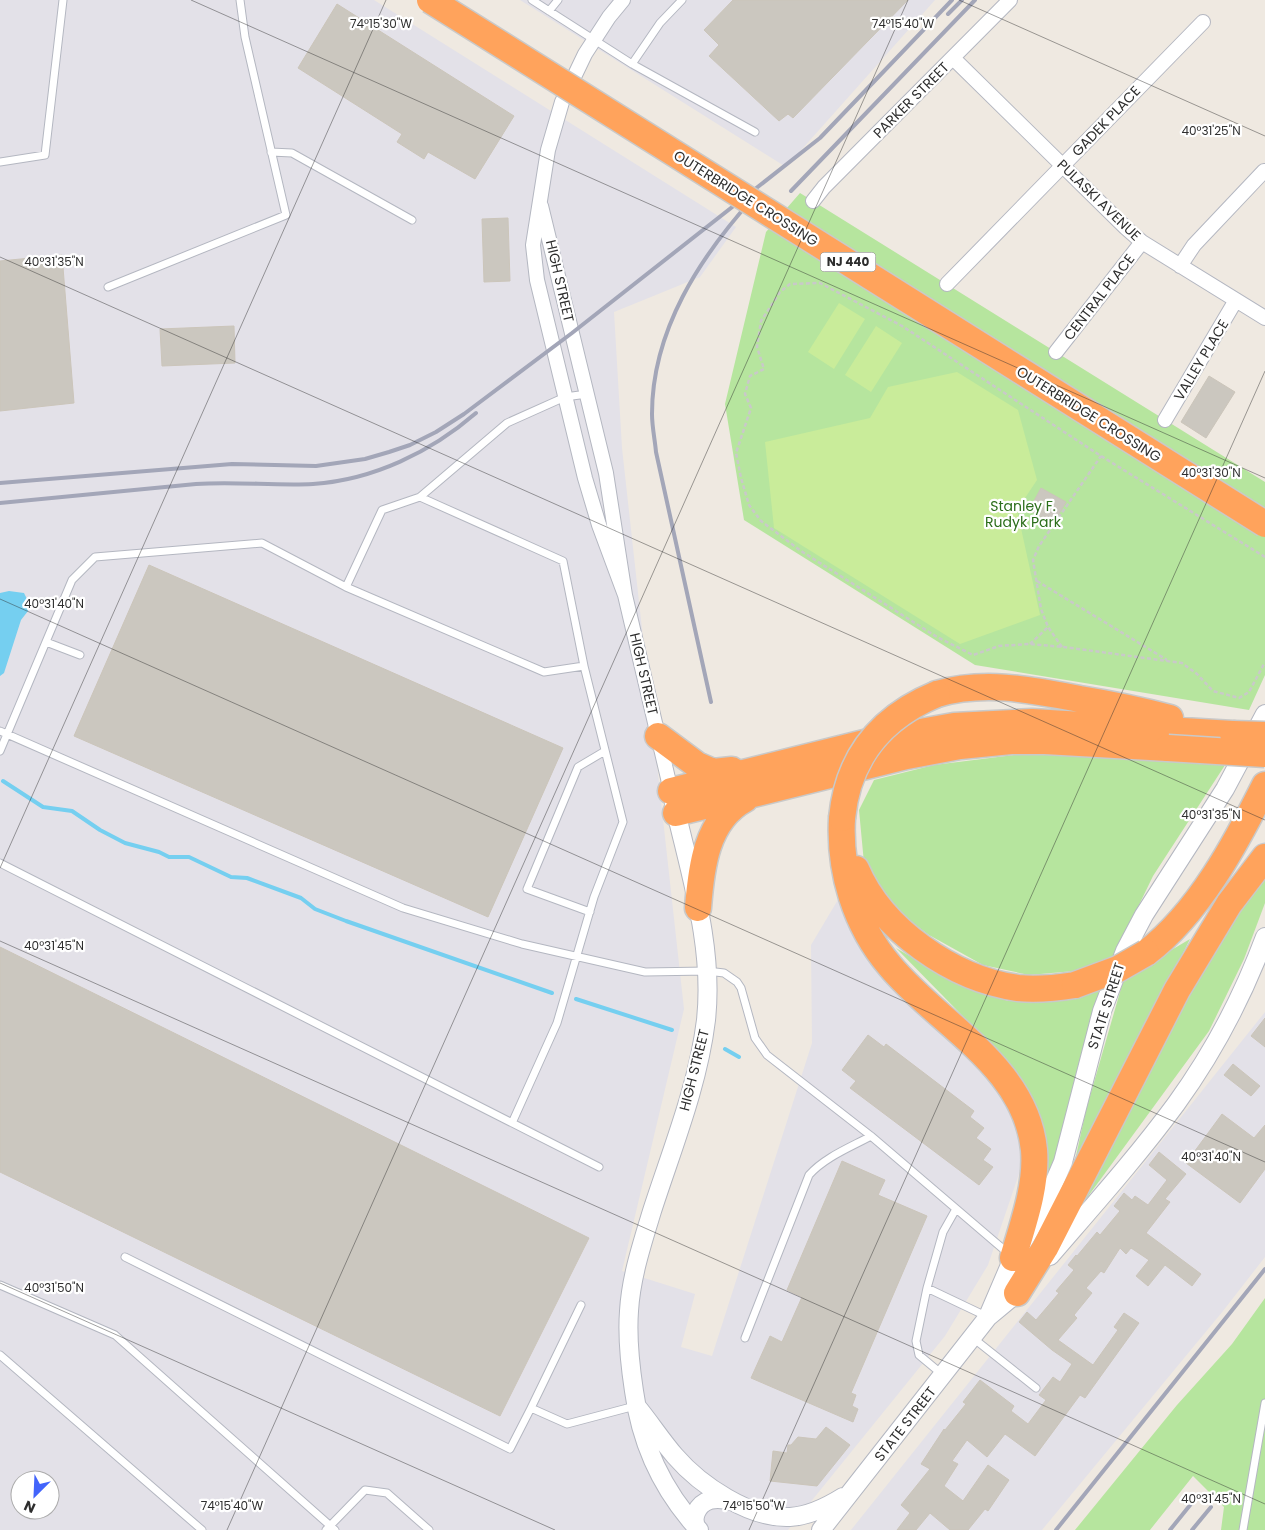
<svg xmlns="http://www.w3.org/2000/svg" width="1265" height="1530" font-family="Poppins,sans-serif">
<rect width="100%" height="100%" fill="#efe9e1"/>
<path fill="#e3e1e8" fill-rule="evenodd" d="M0 0H374L736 227 700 277 614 312 622 448 684 1009 622 1271 695 1294 681 1347 712 1356 812 1043 811 945 842 893 1007 1085 1023 1162 988 1265 945 1336 788 1530H0ZM20 1480H50V1510H20Z
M520 0H935L786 167Z
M1265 1012V1257L1223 1311 1042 1530H851Z"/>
<path fill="#b6e59e" d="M800 193 1265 482V675L1249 710 975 665 744 520 725 404 766 232Z
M1022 754 1227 762 1153 876 1111 963 1074 971 1029 975 983 965 929 935 893 908 864 863 859 810 874 780 934 765Z
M1265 880V903L1244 959 1209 1031 1081 1206 1161 1046 1227 926Z
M1190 939 1071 1179 1086 1110 1124 978Z
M896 948 950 980 1008 1001H1059L1099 991 1060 1149 1046 1180 1034 1102 993 1047Z
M1265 1298V1530H1221L1224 1507 1193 1476 1150 1530H1075L1177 1405 1232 1344Z"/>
<path fill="#c9ec9a" d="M839 303 865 319 834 369 808 352Z
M876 326 902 343 871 392 845 375Z
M957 372 1018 410 1037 480 1017 510 1040 615 960 644 774 528 765 442 870 418 888 387Z"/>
<path fill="#75cff0" d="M9 591 24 593 29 603 28 611 21 620 4 673 0 676V593Z"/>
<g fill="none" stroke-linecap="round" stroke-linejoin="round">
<path stroke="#75cff0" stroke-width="4" d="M3 781 43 807 72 811 100 830 125 843 159 852 169 857H189L231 877 247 878 301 898 315 909 346 921 552 993
M576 999 672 1030
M725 1049 739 1057"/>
</g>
<path fill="#cbc7bf" stroke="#cbc5ba" d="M733 0H908L793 118 788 114 779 121 709 56 719 45 704 30Z
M337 4 514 116 475 179 428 152 424 159 397 142 402 134 298 68Z
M508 218 510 281 484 282 482 219Z
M62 255 74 403 0 411V261Z
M234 326 235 363 162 366 160 329Z
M1209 376 1235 392 1206 438 1181 422Z
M1041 488 1066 502 1053 524 1029 510Z
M149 565 563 748 488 917 74 736Z
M0 947 589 1238 500 1416 0 1172Z
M1265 1018V1047L1251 1036Z
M868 1035 884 1047 886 1044 974 1111 970 1117 984 1128 976 1138 991 1149 983 1160 993 1167 979 1185 850 1088 856 1081 842 1070Z
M1233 1064 1260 1086 1251 1096 1224 1075Z
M1222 1114 1254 1138 1265 1125V1169L1240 1203 1186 1163Z
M1159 1152 1186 1174 1165 1199 1170 1202 1146 1233 1201 1274 1192 1286 1165 1265 1148 1286 1136 1276 1149 1260 1131 1248 1126 1254 1120 1248 1104 1273 1101 1271 1086 1288 1092 1293 1074 1315 1077 1318 1058 1340 1093 1365 1118 1330 1114 1327 1124 1313 1139 1323 1085 1398 1080 1395 1035 1456 1005 1434 987 1457 967 1440 952 1461 958 1464 944 1486 963 1501 988 1465 1009 1480 988 1511 985 1509 968 1530H950L930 1513 916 1530H897L910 1513 901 1505 930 1469 921 1464 944 1429 945 1430 966 1404 963 1402 980 1380 1014 1406 1011 1411 1028 1424 1046 1400 1039 1395 1053 1377 1060 1382 1072 1364 1052 1350 1019 1322 1027 1312 1036 1320 1059 1293 1056 1291 1074 1270 1068 1265 1076 1255 1077 1256 1097 1232 1100 1235 1120 1211 1114 1206 1124 1193 1132 1200 1135 1196 1148 1205 1167 1180 1149 1165Z
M842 1161 885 1180 878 1195 927 1216 851 1393 856 1395 852 1406 858 1409 853 1422 751 1378 770 1336 782 1342 802 1297 787 1290Z
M826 1427 850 1445 817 1486 770 1481 773 1451 787 1453 788 1445H791L798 1437 816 1439Z"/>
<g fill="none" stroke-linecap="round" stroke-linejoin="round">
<g stroke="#b4b7c1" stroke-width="9">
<path id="service" d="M532 0 632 64 755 132
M549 11 558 0
M632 64 660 23 682 0
M271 152 292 153 412 220
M0 162 45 155 63 0
M108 287 286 215 245 37 240 0
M420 497 563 561 584 666 544 672 346 587 382 510 420 497 507 423 565 397 587 394
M46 642 80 655
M0 731 403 908 522 944 645 972 707 971 724 973 737 982 741 988 755 1038 767 1055 871 1136 1009 1254
M0 751 72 580 95 557 262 543 346 587
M0 863 599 1167
M590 912 527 889 578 767 605 751
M512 1123 557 1023 594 897 623 822 584 666
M125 1257 510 1449 531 1408 567 1424 635 1406
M0 1285 115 1335 335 1530
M927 1288 943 1232 956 1209
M745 1338 809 1175C825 1157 851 1147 871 1136
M973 1338 1036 1388
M0 1355 202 1530
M943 1375 919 1355 916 1341 927 1288 988 1317
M531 1408 581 1305
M326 1530 365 1490 387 1493 429 1530
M1243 1530 1265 1403"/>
</g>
<g stroke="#b4b7c1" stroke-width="16">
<path id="minor" d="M623 0 609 17 585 54 562 102 548 150 533 245 537 280 585 478 599 525 625 595
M953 58 1126 228 1142 242 1265 318
M813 201 824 187 1010 0
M541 206 606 473 625 595 671 791
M1180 266 1194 245 1264 171
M947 284 1203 22
M1056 352 1142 242
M1165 420 1236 300"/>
</g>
<g stroke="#b4b7c1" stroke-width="20">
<path id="tertiary" d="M674 803C690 874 714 946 706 1020 698 1086 672 1149 652 1211 642 1244 631 1277 629 1311 627 1338 630 1365 634 1391 641 1444 663 1491 699 1530
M1050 1256C1093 1206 1137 1157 1176 1104 1213 1053 1243 996 1265 937
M989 1314 1013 1258 1044 1206 1063 1162 1102 1011 1125 951 1144 915 1225 789 1265 714
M638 1408C651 1424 662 1441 675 1456 700 1485 750 1519 790 1517 809 1516 827 1507 843 1497
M698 1530C690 1519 697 1504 710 1500 717 1498 724 1499 731 1501
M821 1530 988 1317 1017 1293 1025 1285"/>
</g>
<g stroke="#c9c9c9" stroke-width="29">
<path id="motorway" d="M937 694C985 680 1032 690 1080 699 1111 704 1140 710 1170 718
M658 736 697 765 713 772 732 770
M671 791 876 740 954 726 1032 722 1233 734
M676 813 907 756 960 746 1011 741H1045L1168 748
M842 818C839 871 855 925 890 966 939 1025 1026 1066 1034 1150 1037 1186 1023 1224 1013 1258
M856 869C882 930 953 979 1018 988 1037 990 1056 988 1075 985
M698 908C701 868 706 820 745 799
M1146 953C1199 913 1236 843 1265 785
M1017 1293 1045 1248 1177 990 1229 904 1265 857"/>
</g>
<path stroke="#c9c9c9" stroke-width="2.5" stroke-dasharray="4 2.5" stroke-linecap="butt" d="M1265 557 1101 456 902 326 820 283 790 284 780 292 761 321 757 347 764 369 750 376 745 394 751 408 736 453 741 478 749 505 761 521 801 551 937 637 973 655 999 646 1030 644 1064 647 1182 663 1197 674 1213 691 1239 698 1249 692 1265 662
M1037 581 1167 660
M1030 644 1048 627
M1062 647 1048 627 1041 609 1033 560 1039 546 1101 456"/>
<use href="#service" stroke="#fff" stroke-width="7"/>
<use href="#minor" stroke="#fff" stroke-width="14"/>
<use href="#tertiary" stroke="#fff" stroke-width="18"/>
<use href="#motorway" stroke="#ffa35c" stroke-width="26"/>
<path stroke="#a3a6b8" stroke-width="4" d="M948 14 962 0
M791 191 975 0
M0 483 232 464 316 466 365 459 389 452 410 445 436 432 464 414 572 333 820 138 952 0
M0 503C65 497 130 490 196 484 234 481 274 486 313 484 373 480 431 452 476 413
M711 702 656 452C655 440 652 427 652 414 652 330 700 257 754 197
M1056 1530 1265 1269
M1170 1530 1199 1494
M1192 1530 1211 1507"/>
<g stroke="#c9c9c9" stroke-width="29" stroke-linecap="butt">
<path id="motorway-bridge" d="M430 0 1265 524
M1233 734 1265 735
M1168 748 1265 754
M842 818C848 757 881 717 937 694
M1075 985 1118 969 1146 953"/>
</g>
<use href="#motorway-bridge" stroke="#ffa35c" stroke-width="26"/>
</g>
<path fill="none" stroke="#2e2e2e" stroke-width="1" stroke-opacity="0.45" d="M191 0 1265 478M959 0 1265 136M0 257 1265 820M0 599 1265 1162M0 868 386 0M0 941 1265 1504M0 1283 555 1530M227 1530 908 0M749 1530 1265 371"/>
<g text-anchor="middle" stroke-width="4.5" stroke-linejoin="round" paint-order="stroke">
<rect fill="#fff" stroke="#6d6d6d" stroke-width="1" x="820.5" y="252.5" width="55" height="19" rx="4"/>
<g font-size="12" font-weight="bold" fill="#2e2e2e">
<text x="848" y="266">NJ 440</text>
</g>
<g font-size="14" fill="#2e2e2e" stroke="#fff">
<text transform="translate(911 100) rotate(-45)" y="5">PARKER STREET</text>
<text transform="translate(1106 121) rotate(-46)" y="5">GADEK PLACE</text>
<text transform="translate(746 198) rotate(32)" y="5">OUTERBRIDGE CROSSING</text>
<text transform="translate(1099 200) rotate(44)" y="5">PULASKI AVENUE</text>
<text transform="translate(560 281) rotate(77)" y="5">HIGH STREET</text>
<text transform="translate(1099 297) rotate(-52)" y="5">CENTRAL PLACE</text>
<text transform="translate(1201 360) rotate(-59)" y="5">VALLEY PLACE</text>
<text transform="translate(1089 414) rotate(32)" y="5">OUTERBRIDGE CROSSING</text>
<text transform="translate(644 674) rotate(77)" y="5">HIGH STREET</text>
<text transform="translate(1106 1006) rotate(-72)" y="5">STATE STREET</text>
<text transform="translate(694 1070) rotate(-76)" y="5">HIGH STREET</text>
<text transform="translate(905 1424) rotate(-52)" y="5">STATE STREET</text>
</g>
<g font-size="14" fill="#2c6e1b" stroke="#fff">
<text x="1023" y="511">Stanley F.<tspan x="1023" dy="16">Rudyk Park</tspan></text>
</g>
</g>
<g font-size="12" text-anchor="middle" fill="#2e2e2e" stroke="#fff" stroke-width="4.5" stroke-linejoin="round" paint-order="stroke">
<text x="381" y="28">74°15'30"W</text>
<text x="903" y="28">74°15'40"W</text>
<text x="1211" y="135">40°31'25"N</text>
<text x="54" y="266">40°31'35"N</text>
<text x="1211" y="477">40°31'30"N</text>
<text x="54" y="608">40°31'40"N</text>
<text x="1211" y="819">40°31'35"N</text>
<text x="54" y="950">40°31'45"N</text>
<text x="1211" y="1161">40°31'40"N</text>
<text x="54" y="1292">40°31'50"N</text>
<text x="1211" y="1503">40°31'45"N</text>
<text x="232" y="1510">74°15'40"W</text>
<text x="754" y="1510">74°15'50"W</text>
</g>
<g transform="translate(35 1495) rotate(204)"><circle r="24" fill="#ffffff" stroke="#ababab"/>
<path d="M0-4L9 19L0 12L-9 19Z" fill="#4264fb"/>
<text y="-8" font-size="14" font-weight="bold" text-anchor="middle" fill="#2e2e2e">N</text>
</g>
</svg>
